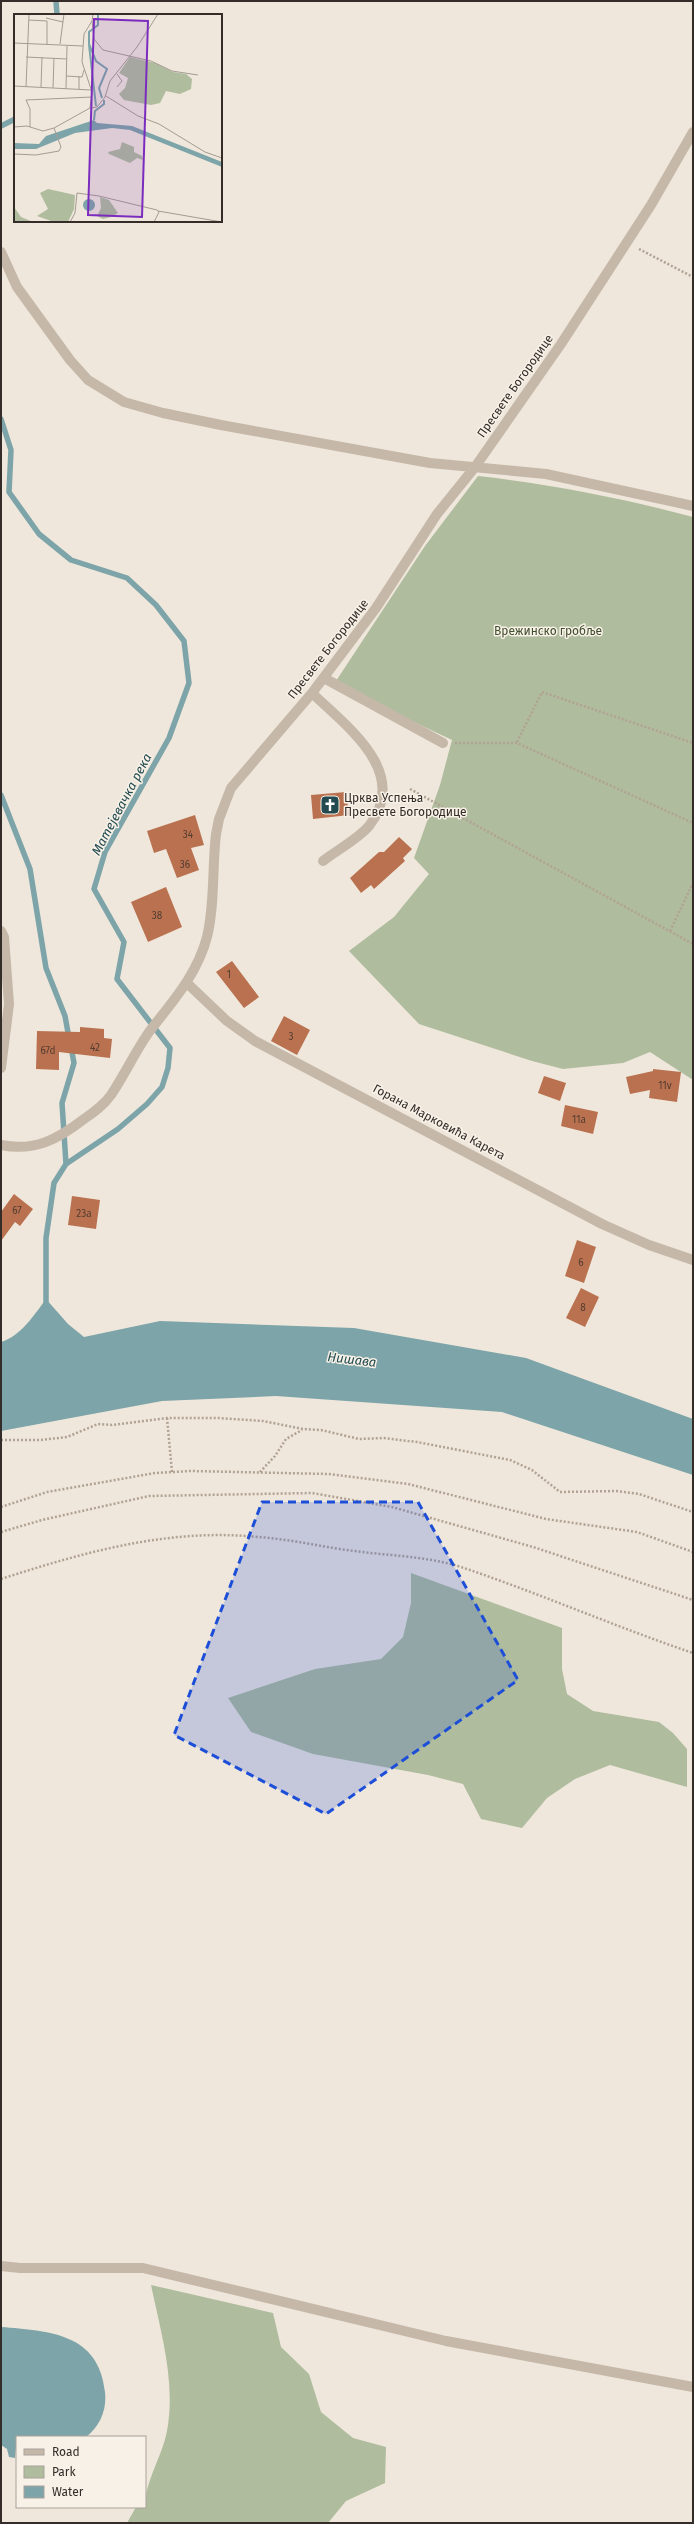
<svg xmlns="http://www.w3.org/2000/svg" width="694" height="2524" font-family="'Fira Sans',sans-serif">
<rect width="100%" height="100%" fill="#efe7db"/>
<path fill="#afbc9d" d="M478 476C551 484 622 498 693 517V1080L650 1052 623 1063 563 1069 532 1061 419 1024 349 951 394 917 429 874 414 858 440 785 452 740 334 684 425 546Z
M411 1573 562 1628V1669L567 1694 593 1711 659 1722 673 1733 687 1749V1787L610 1765 575 1779 547 1798 522 1828 481 1819 463 1784 428 1775 313 1754 251 1732 228 1698 315 1669 381 1659 403 1637 411 1603Z
M151 2285 273 2313 281 2347 309 2374 321 2412 353 2438 386 2447 385 2483 346 2501 328 2523H127L136 2507H145C145 2481 162 2457 167 2431 176 2382 161 2333 151 2285Z"/>
<path fill="#7da4a9" d="M46 1299 68 1324 84 1337 160 1321 354 1328 526 1358 693 1419V1475L502 1412 276 1396 162 1401 1 1431V1342C21 1336 34 1315 46 1299Z
M1 2327C49 2331 99 2333 105 2392 107 2410 100 2426 86 2437H17L15 2458 9 2457 7 2449 1 2445Z"/>
<g fill="none" stroke-linecap="round" stroke-linejoin="round">
<path stroke="#7da4a9" stroke-width="5.5" d="M56 1 57 15
M1 126 15 119
M1 419 11 450 9 492 39 534 71 560 127 578 156 605 184 641 189 683 169 738 105 852 94 889 124 942 117 979 170 1048 168 1068 162 1087 147 1104 118 1129 66 1164 54 1183 46 1238V1305
M1 795 30 869 46 968 65 1016 69 1038
M66 1164 62 1103 74 1063 71 1047"/>
</g>
<path fill="#b9714f" d="M346 792 349 815 313 819 311 795Z
M195 815 204 845 191 848 199 870 177 878 166 849 154 853 147 831Z
M399 837 412 849 403 858 405 861 374 889 371 885 361 893 350 878 379 852H384Z
M166 887 182 927 148 942 131 902Z
M232 961 259 997 244 1008 216 972Z
M284 1016 310 1030 297 1055 271 1041Z
M80 1027 104 1029V1038L112 1039 110 1058 59 1052V1070L36 1069 37 1031 80 1032Z
M653 1069 681 1072 677 1102 649 1098 650 1090 630 1094 626 1077 653 1071Z
M544 1076 566 1083 560 1101 538 1093Z
M565 1105 598 1112 593 1134 561 1126Z
M14 1194 33 1209 20 1226 15 1222 1 1241V1212Z
M72 1196 100 1200 96 1229 68 1225Z
M577 1240 596 1247 584 1283 565 1276Z
M581 1288 599 1297 585 1327 566 1318Z"/>
<g fill="none" stroke-linecap="round" stroke-linejoin="round">
<path stroke="#b1a293" stroke-width="2.5" stroke-dasharray="2 2" stroke-linecap="butt" d="M639 249 693 277
M517 742 542 692 693 743
M455 743H517L693 823
M410 789 693 944
M670 931 693 883
M167 1418 172 1472
M1 1440H41L67 1437 98 1424 112 1425 167 1418H218L263 1421 303 1429 321 1430 359 1439 383 1438 417 1442 510 1460 532 1470 560 1492 616 1491 639 1494 693 1512
M260 1472 275 1456 286 1439 302 1430
M1 1507 47 1492 155 1473 191 1471 329 1474 408 1484 546 1519 637 1532 693 1552
M1 1532 42 1520 149 1496 312 1493 392 1507 533 1547 693 1600
M1 1579C85 1552 168 1528 258 1537 290 1539 322 1547 354 1551 391 1556 428 1556 464 1568 541 1594 616 1627 693 1653"/>
<path stroke="#c5b8a9" stroke-width="10" d="M1 252 17 287 70 360 88 380 124 402 163 413 221 425 430 463 546 474 693 506
M324 678 443 743
M312 693C346 726 411 772 369 826 358 839 337 850 323 861
M1 931 4 937 9 1004 1 1068
M187 983 227 1021 255 1041 602 1224 649 1245 693 1260
M1 1145C35 1152 58 1139 84 1119 94 1112 104 1105 111 1095 125 1074 135 1052 149 1032 172 1002 197 975 207 937 215 904 212 868 216 834L219 819 231 788 312 693 376 608 437 514 475 467 561 344 651 205 693 132
M1 2266 20 2268H143L446 2341 693 2387"/>
</g>
<path fill="#1d4ed8" fill-opacity="0.2" stroke="#1d4ed8" stroke-width="3" stroke-dasharray="8 5" stroke-linejoin="round" d="M262 1502H418L518 1680 326 1814 174 1735Z"/>
<defs>
<g id="church-square" transform="scale(1)"><rect x="-9" y="-9" width="18" height="18" rx="4" fill="#224a50" stroke="#f7f1e7"/><path d="M-1.2-6h2.4v3.5h3.3v2.4h-3.3V6h-2.4V-.1h-3.3v-2.4h3.3Z" fill="#fff"/></g>
</defs>
<g fill-rule="evenodd">
<use href="#church-square" x="330" y="805"/>
</g>
<g text-anchor="middle" stroke-width="3" stroke-linejoin="round" paint-order="stroke">
<g font-size="10" fill="#543d32">
<text x="188" y="838">34</text>
<text x="185" y="868">36</text>
<text x="157" y="919">38</text>
<text x="229" y="978">1</text>
<text x="291" y="1040">3</text>
<text x="95" y="1051">42</text>
<text x="48" y="1054">67d</text>
<text x="665" y="1089">11v</text>
<text x="579" y="1123">11a</text>
<text x="17" y="1214">67</text>
<text x="84" y="1217">23a</text>
<text x="581" y="1266">6</text>
<text x="583" y="1311">8</text>
</g>
<g font-size="12" fill="#332c28" stroke="#f7f1e7">
<text transform="translate(515 386) rotate(-55)" y="4">Пресвете Богородице</text>
<text transform="translate(328 649) rotate(-52)" y="4">Пресвете Богородице</text>
<text transform="translate(439 1122) rotate(28)" y="4">Горана Марковића Карета</text>
</g>
<g font-size="12" fill="#414f2e" stroke="#f7f1e7">
<text x="548" y="635">Врежинско гробље</text>
</g>
<g font-size="12" fill="#332c28" stroke="#f7f1e7" text-anchor="start">
<text x="344" y="802">Црква Успења<tspan x="344" dy="14">Пресвете Богородице</tspan></text>
</g>
<g font-size="13" font-style="italic" fill="#224a50" stroke="#f7f1e7">
<text transform="translate(121 804) rotate(-62)" y="5">Матејевачка река</text>
<text transform="translate(352 1359) rotate(7)" y="5">Нишава</text>
</g>
</g>
<g transform="translate(14 14)">
<rect width="208" height="208" fill="#efe7db"/>
<path d="M116 43 141 49 159 58 172 60 178 65 177 75 166 80 152 77 146 89 137 91 110 86 105 80 111 74 114 64 105 59ZM108 128 120 133V138L128 142 129 146 123 144 116 149 95 140 94 138 106 135ZM34 175 61 181 60 195 54 208H40L23 202 34 195 26 179ZM86 183 95 186 104 199 97 203 89 205 83 202 87 194ZM0 193 7 203 19 208 0 207Z" fill="#afbc9d"/>
<path d="M80 106 83 109 118 112 208 148V153L116 116 98 114 61 119 22 135H0V129L25 130 32 122ZM69 191a6 6 0 1 1 12 0a6 6 0 1 1-12 0Z" fill="#7da4a9"/>
<path fill="none" stroke="#7da4a9" stroke-width="2" d="M84 0V11L75 18V30L82 47 93 55 85 74 88 84M75 31 82 92M80 106 81 97 90 90V86"/>
<path fill="none" stroke="#a49c93" stroke-width="1" d="M32 4 49 8M15 6 33 7V30M78 7 80 25 89 36 137 47 158 57 184 61M0 29 69 32M46 30 50 0M12 43 53 45M103 60 108 67 103 73M52 62 68 63 70 56M0 72 77 76M12 73 15 0M27 73 28 43M39 74 40 44M52 75 53 32M65 75V62M92 82 124 102 145 110 191 138 208 144M77 94 83 93 91 83 96 67 123 33 144 0M0 113 13 112 29 117 40 114M16 113V95L12 86 78 83M0 140 22 141 45 137 47 133 40 114 76 94 78 78 68 48 70 20 78 7 79 0M144 197 208 208M56 208 61 199 63 179 85 182 143 196 145 198 140 208"/>
<path fill="#7b2cbf" fill-opacity="0.15" stroke="#7b2cbf" stroke-width="2" d="M80 5 134 7 128 203 74 201Z"/>
<rect width="208" height="208" fill="none" stroke="#332c28" stroke-width="2"/>
</g>
<rect width="694" height="2524" fill="none" stroke="#332c28" stroke-width="4"/>
<rect x="16" y="2436" width="130" height="72" fill="#f7f1e7" stroke="#a9a29b"/>
<rect x="24" y="2449" width="20" height="6" fill="#c5b8a9" stroke="#a9a29b"/>
<text x="52" y="2456" font-size="12" fill="#332c28">Road</text>
<rect x="24" y="2466" width="20" height="12" fill="#afbc9d" stroke="#a9a29b"/>
<text x="52" y="2476" font-size="12" fill="#332c28">Park</text>
<rect x="24" y="2486" width="20" height="12" fill="#7da4a9" stroke="#a9a29b"/>
<text x="52" y="2496" font-size="12" fill="#332c28">Water</text>
</svg>
